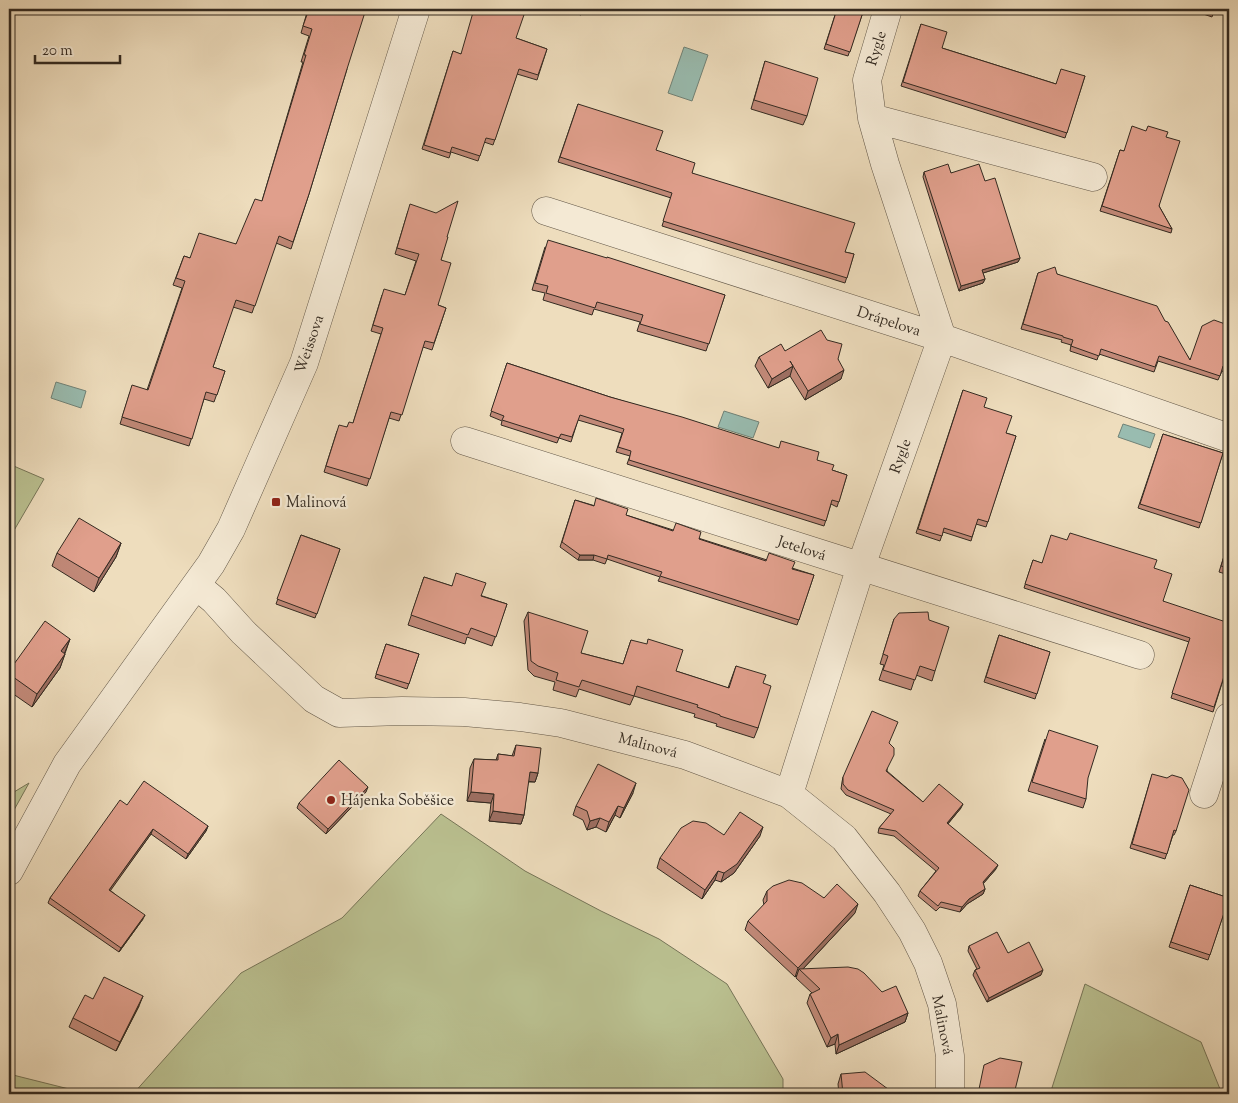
<svg xmlns="http://www.w3.org/2000/svg" width="1238" height="1103" font-family="'Sorts Mill Goudy',serif">
<rect width="100%" height="100%" fill="#eeddbd"/>
<filter id="stains"><feTurbulence type="fractalNoise" baseFrequency=".004" numOctaves="4"/><feColorMatrix values="0 0 0 0 .2 0 0 0 0 .09 0 0 0 0 .02 0 0 0 .5 -.17"/></filter>
<radialGradient id="worn" r=".72"><stop offset=".6" stop-color="#630" stop-opacity="0"/><stop offset="1" stop-color="#630" stop-opacity=".3"/></radialGradient>
<path fill="#bac090" stroke="#767558" d="M9 464 44 479 9 539Z
M29 783 9 819V795Z
M441 814 525 871 601 911 659 939 727 984 783 1079V1094H133L241 973 342 918Z
M1085 984 1201 1042 1222 1094H1050Z
M9 1074 89 1094H9Z"/>
<path fill="#99bcb0" stroke="#708277" d="M684 47 708 55 692 101 668 93Z
M56 382 86 391 81 408 51 398Z
M724 411 759 422 753 438 718 427Z
M1123 424 1155 434 1150 448 1118 437Z"/>
<g fill="none" stroke-linecap="round" stroke-linejoin="round">
<g stroke="#625748" stroke-width="29">
<path id="minor" d="M872 118 1093 177
M546 211 942 338 1229 438
M465 441 1140 655
M196 585 214 600 243 632 314 699 339 713 402 711 464 712 520 717 561 723 685 755 789 794 844 838 887 893 912 931 928 963 942 1004 950 1056V1094
M789 794 861 566 942 338 885 164 872 118 867 80 888 9
M1204 794 1229 717
M9 871 67 764 211 564 231 529 304 363 416 9"/>
</g>
<use href="#minor" stroke="#f4e9d4" stroke-width="28"/>
</g>
<path fill="#c18978" stroke="#332a21" d="M308 9 347 69 309 194 291 249 276 243 252 313 233 307 213 367 225 371 214 402 204 399 189 446 120 424 130 392 147 390 182 288 173 285 184 256 190 258 236 244 262 201 303 62H301L309 36 301 33Z
M560 9H583L581 15Z
M837 9H864L848 56 824 49Z
M1189 9H1229V16L1214 11 1212 17Z
M921 24 942 48 1056 84 1085 76 1065 138 901 86Z
M516 38 547 49 537 80 517 74 493 145 484 142 478 161 451 152 449 158 422 149 453 51 460 54Z
M765 61 807 116 803 125 751 109Z
M578 104 656 150 692 173 845 252 854 254 845 283 662 226 671 198 558 162Z
M1166 137 1159 206 1172 229 1171 233 1100 211 1120 150 1124 151Z
M924 172 951 173 985 181 1020 258 1018 262 983 273 985 279 983 283 959 291 923 177Z
M408 211 447 237 441 260 438 305 446 308 432 350 423 347 399 421 389 418 367 486 324 472 337 431 347 427 353 423 381 334 371 331 382 295H405L416 261 395 254Z
M545 247 725 295 706 351 637 331 640 322 594 309 592 315 543 300 545 293 532 290Z
M1038 273 1057 274 1165 321 1190 360 1229 328V374L1222 371 1218 380 1158 361 1154 372 1099 354 1097 360 1070 351 1071 345 1061 342 1062 340 1021 329Z
M785 351 838 359 841 379 805 400 790 376 768 388 755 366 759 357Z
M507 363 610 397 817 460 832 470 847 475 837 507 831 504 824 526 627 464 630 456 616 452 622 433 578 420 571 442 559 438 557 443 501 425 502 421 490 416Z
M963 390 984 407 1006 433 1016 436 986 527 976 524 971 541 943 532 940 541 916 533Z
M1163 434 1223 453 1199 528 1138 508Z
M575 500 626 515 814 575 797 625 658 581 660 577 607 559 605 564 593 560H578L560 547Z
M301 535 340 549 315 618 276 604Z
M1229 540V575L1219 572Z
M121 543 116 557 94 592 52 566 57 553Z
M1033 560 1041 563 1154 568 1163 601 1225 639 1229 661 1213 712 1171 698 1189 642 1024 588Z
M424 577 507 604 492 646 467 637 465 644 408 625Z
M528 612 581 653 623 664 631 640 676 671 728 688 736 666 763 683 758 728 754 738 716 726 717 724 694 717 695 714 634 696 630 705 579 689 576 697 553 690 555 682 534 676 528 670 524 621Z
M894 619 935 671 932 681 916 675 911 690 879 680 884 665 880 664Z
M999 635 1050 652 1035 699 984 682Z
M70 639 60 668 32 707 9 691V671Z
M386 644 419 654 407 689 375 678Z
M1045 739 1086 799 1083 808 1028 791Z
M889 743 887 771 923 802 961 808 948 824 996 869 983 884 985 889 983 894 967 904 960 912 940 907 936 911 918 896 920 891 936 871 894 836 878 833 879 828 891 814 846 795 841 789 842 782 843 777Z
M516 745 538 773 535 782H528L524 815 521 824 489 821 491 803 467 801 470 768 474 759 496 760 498 754 512 756Z
M1229 767V781L1225 780Z
M1151 778 1176 831 1174 835H1173L1165 859 1130 848Z
M366 792 326 834 297 808 299 803Z
M633 793 620 818 615 815 606 832 596 827 587 830 583 820 573 815 576 806Z
M127 805 208 826 206 831 186 859 151 834 110 890 143 919 119 952 48 903 50 898Z
M724 835 760 836 734 873 721 882 715 880 702 899 657 868 660 858Z
M1190 885 1229 898 1208 960 1169 947Z
M767 891 824 898 855 913 803 969 882 992 908 1013 905 1022 836 1054 835 1044 827 1047 807 1003 810 994 812 993 796 978 797 975 795 977 745 930 748 921 764 905 763 900Z
M969 946 1008 953 1041 975 987 1002 973 975 975 970 977 969 968 951Z
M93 999 139 1006 116 1051 69 1027 73 1018Z
M841 1074 892 1094H839L838 1084Z"/>
<path fill="#9d6f62" stroke="#332a21" d="M1020 258 1018 262 980 274 982 270Z
M985 279 983 283 959 291 961 286Z
M793 366 790 376 768 388 772 379Z
M844 370 841 379 805 400 808 391Z
M121 543 116 557 94 592 99 578Z
M580 555H594L593 560H578Z
M70 639 65 652 56 665 61 651Z
M65 654 60 668 32 707 37 694Z
M530 772 538 773 535 782 526 781Z
M636 783 633 793 620 818 624 808Z
M368 787 366 792 326 834 328 829Z
M471 792 494 794 491 803 467 801Z
M963 804 961 808 945 827 947 823Z
M618 806 615 815 606 832 609 822Z
M493 811 524 815 521 824 489 821Z
M600 818 596 827 587 830 590 821Z
M208 826 206 831 186 859 188 854Z
M763 827 760 836 734 873 721 882 724 873Z
M153 829 151 834 108 894 109 890Z
M998 865 996 869 981 886 983 882Z
M718 871 715 880 702 899 705 890Z
M985 889 983 894 967 904 960 912 962 907 969 899Z
M858 904 855 913 801 971 799 969 797 975 795 977 798 968Z
M145 915 143 919 119 952 121 948Z
M1043 970 1041 975 987 1002 989 998Z
M143 996 139 1006 116 1051 120 1042Z
M908 1013 905 1022 836 1054 839 1045Z
M838 1034 835 1044 827 1047 831 1038Z"/>
<path fill="#e09f8c" stroke="#332a21" d="M309 9H366L347 69 309 194 293 242 279 236 255 306 236 300 213 367 225 371 217 395 206 392 192 439 122 417 132 385 148 390 185 281 176 278 184 256 190 258 199 233 236 244 255 199 262 201 306 55H304L312 29 303 26Z
M474 9H526L516 38 547 49 538 75 519 69 495 140 486 138 480 156 452 147 450 153 424 145 453 51 461 54Z
M837 9H864L850 52 826 44Z
M921 24 947 32 942 48 1056 84 1061 69 1085 76 1067 133 903 82Z
M765 61 818 78 807 116 754 100Z
M578 104 663 131 656 150 695 163 692 173 855 223 845 252 854 254 847 278 663 221 672 193 560 157Z
M1132 126 1146 131 1148 126 1168 132 1166 137 1180 141 1159 206 1172 229 1102 206 1120 150 1124 151Z
M948 164 951 173 979 164 985 181 995 178 1020 258 982 270 985 279 961 286 924 172Z
M458 201 447 237H448L441 260 451 263 438 305 446 308 434 343 425 341 402 415 391 412 370 479 326 466 339 425 347 427 349 422 353 423 383 328 373 325 384 289 405 295 419 254 397 248 410 204 436 213Z
M548 240 607 258V257L725 295 709 344 640 324 643 315 597 302 595 308 546 293 548 286 535 283Z
M1055 267 1057 274 1157 306 1165 321 1168 322 1190 360 1202 326 1214 320 1228 325 1229 328V368L1223 366 1220 376 1159 356 1155 367 1101 349 1099 356 1071 346 1073 340 1063 337V336L1023 324 1038 273Z
M821 330 827 340 842 344 838 359 844 370 808 391 790 361 793 366 772 379 759 357 781 344 785 351Z
M507 363 610 397 682 417 779 448 781 441 819 452 817 460 834 465 832 470 847 475 839 502 832 500 826 521 629 460 631 451 618 447 624 429 580 415 572 437 561 434 559 438 502 420 504 416 491 411Z
M963 390 987 398 984 407 1012 416 1006 433 1016 436 988 522 978 519 972 537 944 528 942 536 918 529Z
M1163 434 1223 453 1201 523 1140 504Z
M596 498 628 509 626 515 673 531 676 523 701 532 699 539 766 561 769 553 795 562 792 569 814 575 799 620 660 576 662 572 608 555 607 559 594 555H580L562 542 575 500 594 506Z
M79 518 121 543 99 578 57 553Z
M1070 533 1157 560 1154 568 1172 574 1163 601 1229 623V627L1225 639 1229 641V661L1214 707 1172 693 1190 638 1025 584 1033 560 1042 563 1051 535 1067 540Z
M301 535 340 549 317 614 277 599Z
M1229 541V568L1221 566Z
M456 573 486 583 481 596 507 604 496 637 471 628 468 635 411 615 424 577 452 586Z
M528 612 588 631 581 653 623 664 631 640 647 644 648 639 683 650 676 671 729 688 736 666 766 675 763 683 771 686 758 728 720 716V715L697 707 698 705 637 686 634 696 582 680 579 687 556 680 558 673 538 666 531 661Z
M928 612 929 620 949 627 935 671 920 666 915 680 883 670 888 656 883 654 894 619 899 613Z
M45 621 70 639 61 651 65 654 37 694 9 674V671Z
M999 635 1050 652 1037 694 986 677Z
M386 644 419 654 409 684 376 674Z
M872 711 898 722 889 743 894 748V755L886 771 923 802 939 784 963 804 947 823 998 865 983 882 985 889 969 899 962 907 941 902 938 906 920 891 939 868 896 831 879 828 894 810 848 790 843 784V777Z
M1049 730 1098 746 1088 778 1086 799 1032 782Z
M516 745 541 748 538 773 530 772 524 815 493 811 494 794 471 792 474 759 498 760V754L514 756Z
M339 760 368 787 328 829 299 803Z
M598 764 636 783 624 808 618 806 609 822 600 818 590 821 587 811 576 806Z
M1229 767V776L1227 775Z
M1152 774 1167 778 1172 775 1182 778 1189 790 1176 831 1174 830 1167 854 1132 844Z
M144 781 208 826 188 854 153 829 109 890 145 915 121 948 50 898 120 800 127 805Z
M740 812 763 827 737 864 724 873 718 871 705 890 660 858 681 828 693 821 706 823 724 835Z
M789 880 802 883 824 898 837 884 858 904 798 968 748 921 767 901V891L773 886Z
M1190 885 1229 898 1210 955 1171 942Z
M997 932 1008 953 1029 942 1043 970 989 998 975 970 980 968 969 946Z
M848 967 858 969 864 973 882 992 896 986 908 1013 839 1045 838 1034 831 1038 810 994 820 989 799 969Z
M104 977 143 996 120 1042 73 1018 85 995 93 999Z
M1000 1058 1022 1062 1014 1094H978L984 1065Z
M865 1072 892 1092V1094H843L841 1074Z"/>
<g fill="#8f2418" stroke="#f4e9d4" stroke-width="2">
<rect x="271" y="497" width="10" height="10" rx="2.5"/>
<circle cx="331" cy="800" r="5"/>
</g>
<g text-anchor="middle" stroke-width="4.5" stroke-linejoin="round" paint-order="stroke">
<g font-size="15" fill="#332a21" stroke="#f4e9d4">
<text transform="translate(876 48) rotate(-73)" y="5">Rygle</text>
<text transform="translate(889 321) rotate(18)" y="5">Drápelova</text>
<text transform="translate(309 344) rotate(-71)" y="5">Weissova</text>
<text transform="translate(900 456) rotate(-70)" y="5">Rygle</text>
<text transform="translate(802 548) rotate(18)" y="5">Jetelová</text>
<text transform="translate(648 745) rotate(15)" y="5">Malinová</text>
<text transform="translate(943 1025) rotate(79)" y="5">Malinová</text>
</g>
<g font-size="15" fill="#332a21" stroke="#f4e9d4" text-anchor="start">
<text x="286" y="507">Malinová</text>
<text x="341" y="805">Hájenka Soběšice</text>
</g>
</g>
<rect width="1238" height="1103" fill="none" stroke="#eeddbd" stroke-width="30"/>
<rect x="10" y="10" width="1218" height="1083" fill="none" stroke="#332a21" stroke-width="2.5"/>
<rect x="15" y="15" width="1208" height="1073" fill="none" stroke="#332a21"/>
<path d="M35 55v8h85v-8" fill="none" stroke="#332a21" stroke-width="2.5"/>
<text x="42" y="55" font-size="15" fill="#332a21" stroke="#f4e9d4" stroke-width="4" paint-order="stroke">20 m</text>
<rect width="100%" height="100%" filter="url(#stains)"/>
<rect width="100%" height="100%" fill="url(#worn)"/>
</svg>
